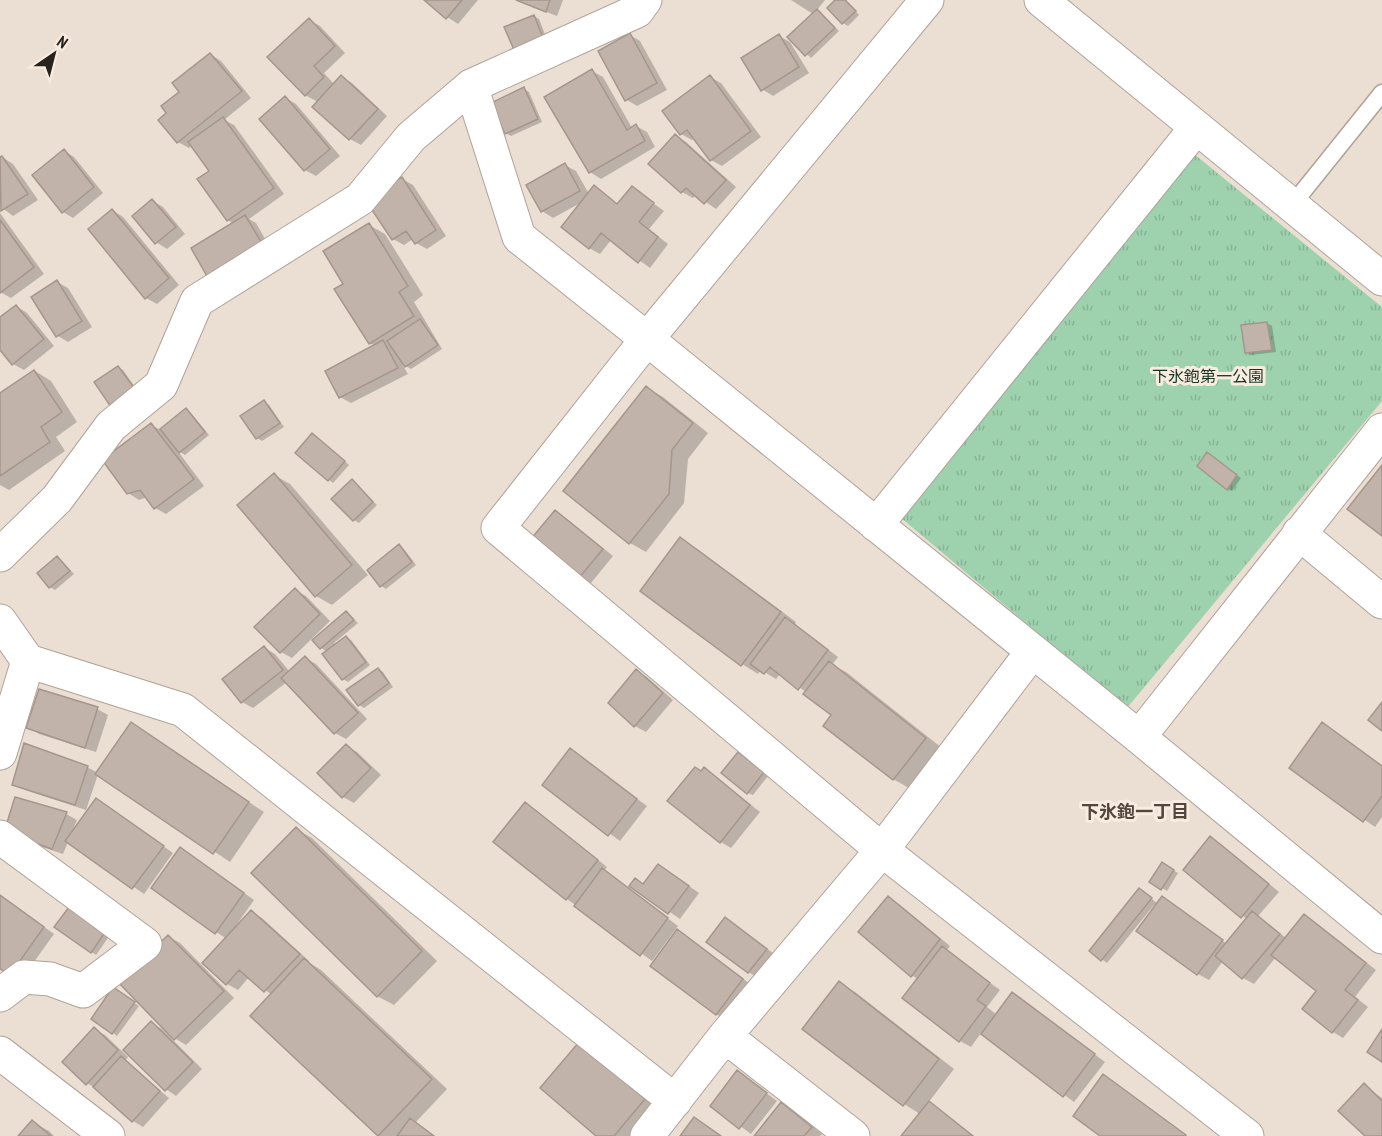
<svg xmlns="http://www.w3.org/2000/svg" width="1382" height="1136" font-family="'PT Sans Narrow','Noto Sans JP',sans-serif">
<defs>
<pattern id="park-tufts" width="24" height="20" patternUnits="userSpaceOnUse" patternTransform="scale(1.5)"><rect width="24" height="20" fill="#9ed2af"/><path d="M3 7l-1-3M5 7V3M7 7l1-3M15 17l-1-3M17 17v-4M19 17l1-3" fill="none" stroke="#88b496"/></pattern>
</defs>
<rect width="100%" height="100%" fill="#ebded2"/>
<path fill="url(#park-tufts)" d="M1194 154 1382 307V401L1127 708 901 518Z"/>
<path fill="#0003" d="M426 0H478L458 24 447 17Z
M515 0H563L557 16Z
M791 0H825L817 10 839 31 811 58 789 37 813 14Z
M837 0H846L859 15 848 26 843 23Z
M534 16 539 19 548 42 521 54Z
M309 20 320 26 345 53 324 73 334 84 341 77 352 83 387 116 361 145 350 139 314 107 318 102 305 95Z
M630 35 640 41 667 90 637 106 627 100Z
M779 36 790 42 809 73 773 96 762 89Z
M210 54 221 61 251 98 224 120 234 125 284 194 249 219 256 223 272 251 228 220 211 171 192 145 189 148 178 142 168 113Z
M592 71 603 77 632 128 636 126 647 132 655 147 601 179 590 172Z
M710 77 721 83 761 137 722 166 711 160 695 138 692 140 681 134Z
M524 89 529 92 542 122 511 136 506 133Z
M286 98 296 104 340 156 316 176 305 170 261 119Z
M676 136 686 142 736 187 716 209 696 195 693 198 682 192 650 164Z
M64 151 74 157 103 193 73 218 63 212Z
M2 157 13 164 38 200 13 216 0 206V159Z
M565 165 576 171 589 194 594 187 619 205 632 188 664 211 649 229 668 244 650 268 611 240 600 254 589 248 584 201 553 218 542 211Z
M402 179 413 185 446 236 427 249 416 243 413 239 404 245 393 239Z
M152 201 163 207 185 234 167 249 156 242Z
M112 210 123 217 179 285 157 304 146 298Z
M0 213 44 274 11 298 0 292Z
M369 225 385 234 423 295 414 302 442 349 411 369 402 364 408 374 351 403 340 397 375 346 370 343 345 284Z
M57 282 68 288 92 327 68 342 58 336 33 298Z
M16 306 27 313 54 346 24 370 13 364 0 348V319Z
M1267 323 1272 326 1276 352 1251 355 1246 352Z
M118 367 123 370 142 397 120 412Z
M35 371 51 381 77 422 56 437 65 451 9 490 0 485V394Z
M647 388 663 397 708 433 688 459 684 503 646 552 630 543Z
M264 402 269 405 284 427 262 441 257 438 243 417Z
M186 410 191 413 209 435 185 455 177 450 204 486 166 514 155 508 147 497 139 500 128 493 151 425 161 430Z
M318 438 349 465 333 483 329 480Z
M1212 457 1241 478 1232 491 1228 489Z
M274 475 290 484 368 575 332 605 316 596 239 505Z
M352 481 377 505 359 523 354 520Z
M555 512 566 518 613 556 591 583 580 577Z
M680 539 696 548 796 622 795 624 838 657 832 665 846 672 942 748 909 788 893 779 833 715 806 692 780 674 776 679 761 670 758 674 742 664Z
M399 546 404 549 416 565 386 589 381 586Z
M58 558 74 574 55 590 50 587Z
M295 590 306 596 330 621 292 658 281 652Z
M347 613 358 623 334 643 336 645 346 637 351 640 370 665 348 682 343 679 324 655 328 652 321 648Z
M265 648 275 654 290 672 305 658 316 664 367 719 346 739 335 733 287 682 253 708 242 702Z
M378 669 383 672 393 687 364 708 359 705Z
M637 671 647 677 673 700 646 732 635 726Z
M97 709 108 715 96 752 39 734 28 727Z
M131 724 264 812 230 862 98 774 86 810 25 790 14 784 87 767 98 773Z
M1333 731 1382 766V817L1375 827 1291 768Z
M346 746 357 752 381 775 354 803 343 797Z
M570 750 647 806 620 841 544 785Z
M743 756 768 776 753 795 748 793Z
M705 769 715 776 760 812 731 848 721 842 702 772Z
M16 799 66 814 77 820 72 832 97 800 173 853 144 894 68 842 63 854 16 838Z
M525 804 536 810 607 867 604 871 678 926 652 961 567 899Z
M296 829 312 838 437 961 394 1005 377 996Z
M1211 838 1221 844 1279 892 1258 916 1286 938 1304 916 1315 922 1376 970 1355 997 1368 1007 1343 1038 1333 1032 1319 991 1276 957 1254 984 1243 978 1223 961 1209 980 1198 974 1138 931 1157 906 1154 905 1107 963 1091 951 1145 893 1158 904 1163 898 1173 904 1227 944 1247 919 1185 870Z
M191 855 254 900 235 927 237 928 251 912 262 918 309 961 308 962 321 970 447 1089 415 1123 435 1136H378L272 995 249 977 238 990 227 984V939L216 932Z
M1163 864 1178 873 1167 891 1151 881Z
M669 872 699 893 680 919 631 885H644Z
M0 895 54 934 21 980 0 967Z
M888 898 899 904 950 946 946 951 1000 990 987 1007 997 1015 1013 994 1105 1062 1074 1102 981 1033 971 1047 960 1041 918 979 911 975Z
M726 919 777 956 759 978 748 972Z
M56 927 112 932 96 955Z
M678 931 753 986 727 1020 716 1014Z
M169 937 180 943 234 998 186 1045 171 1036Z
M839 983 855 992 954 1069 928 1103 973 1136H903L920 1114 904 1104Z
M118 992 139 1006 117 1036 113 1033Z
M151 1023 162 1029 202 1069 176 1096 166 1089Z
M94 1029 105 1035 128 1057 125 1061 169 1098 143 1127 133 1121 98 1090 87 1083Z
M579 1044 655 1106 630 1136H598Z
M738 1072 777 1101 751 1134 712 1105Z
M1364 1085 1382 1098V1136H1367Z
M781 1104 792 1110 822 1134 820 1136H755Z
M32 1122 49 1131 54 1136H20Z"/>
<path fill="#c2b3aa" stroke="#a5968d" stroke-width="1.5" d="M424 0H462L446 19Z
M516 0H550L546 12Z
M835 0H845L856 11 842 24 827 8Z
M817 9 835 28 805 56 787 37Z
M534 15 544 40 515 52 504 27Z
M309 18 335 46 314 66 324 77 305 96 267 57Z
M630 33 657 83 625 101 598 51Z
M779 34 799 67 761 91 741 58Z
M210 53 242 91 177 143 158 120 166 113 161 106 179 92 172 83Z
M592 69 627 130 636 124 645 141 589 173 544 97Z
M341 75 378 109 349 140 312 107Z
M710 75 751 131 710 161 687 130 680 135 662 111Z
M524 87 538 119 505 134 491 103Z
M285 96 330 149 304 171 259 119Z
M223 117 274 188 227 221 197 179 209 171 188 142Z
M675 134 726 180 704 204 686 188 681 193 648 164Z
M64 149 94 187 62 213 32 175Z
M2 156 28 194 1 211 0 157Z
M565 163 580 191 541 212 526 185Z
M402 177 436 230 415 244 406 231 392 240 366 201Z
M594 185 617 204 632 186 654 203 639 222 658 237 638 263 601 233 589 249 561 227Z
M152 199 176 227 155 244 132 216Z
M112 209 169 278 145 299 88 229Z
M245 215 263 245 208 278 191 248Z
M0 220 34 267 0 293Z
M369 223 408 286 399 292 414 316 369 344 334 289 343 284 323 251Z
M57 280 82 321 56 337 31 297Z
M16 305 44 339 12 365 0 350V317Z
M420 319 438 345 405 367 387 341Z
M1267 322 1272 350 1245 353 1241 325Z
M383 340 398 368 339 398 325 371Z
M118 366 138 393 113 410 94 382Z
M34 370 62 412 41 427 50 442 0 476V393Z
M646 386 693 423 672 450 669 494 629 544 563 491Z
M264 400 280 423 256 439 240 416Z
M186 408 205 432 179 453 160 429Z
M151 423 194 479 154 509 140 490 127 494 102 460Z
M312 433 345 461 328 481 295 453Z
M1207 452 1237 475 1227 490 1197 466Z
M1382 465V536L1347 509Z
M274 473 352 565 315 597 237 505Z
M352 479 373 502 353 521 331 499Z
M555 510 603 549 579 578 531 539Z
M680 537 781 612 741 666 640 591Z
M399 544 412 562 380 587 367 570Z
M57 556 70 571 49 588 37 573Z
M295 588 320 614 280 653 254 627Z
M346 611 354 620 320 649 312 640Z
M785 617 828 650 798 690 770 667 764 674 750 664Z
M346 636 366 662 342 680 322 654Z
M264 646 283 670 241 703 222 679Z
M305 656 358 713 334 734 281 678Z
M829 661 926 738 893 780 823 726 831 715 803 694Z
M378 668 389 683 358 706 346 690Z
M636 669 663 693 634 727 608 703Z
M39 689 98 707 85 748 26 728Z
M1382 702V731L1368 720Z
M131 722 249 802 213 854 95 774Z
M1322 722 1382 766V796L1363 822 1289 768Z
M24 743 88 766 75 805 12 785Z
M346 744 371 768 342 798 317 773Z
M570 748 637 799 608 836 542 785Z
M738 752 764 772 747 794 721 773Z
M695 767 701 771 704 767 750 805 720 843 667 801Z
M15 797 67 812 52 849 4 832Z
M96 798 164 846 132 889 65 841Z
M525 802 598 860 566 900 493 842Z
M296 827 422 951 377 997 251 873Z
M1210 836 1269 884 1241 918 1183 870Z
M180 847 244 893 215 934 151 888Z
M1162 862 1174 870 1161 890 1149 882Z
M658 864 689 886 668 914 629 886 635 878 643 884Z
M602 868 668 918 640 956 574 906Z
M1139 888 1152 898 1101 961 1089 951Z
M0 895 44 927 10 975 0 969Z
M888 896 940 939 911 977 858 932Z
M1162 896 1223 940 1197 975 1136 931Z
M72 903 108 928 91 953 54 927Z
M251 910 300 954 264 992 239 970 226 985 202 963Z
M1252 911 1280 934 1242 979 1215 956Z
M1304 914 1366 963 1345 990 1358 1000 1332 1033 1302 1009 1316 991 1271 955Z
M725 917 767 949 748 973 706 942Z
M677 929 743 979 716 1015 650 966Z
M168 935 224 991 174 1040 119 983Z
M942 946 990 983 977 1000 986 1006 959 1042 902 998Z
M304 958 432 1079 378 1136 250 1016Z
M839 981 939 1059 903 1106 802 1029Z
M113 987 135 1002 112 1034 91 1019Z
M1012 992 1095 1054 1063 1097 981 1034Z
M151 1021 193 1062 165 1091 123 1050Z
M94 1027 118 1050 86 1085 62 1062Z
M1382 1029V1062L1367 1052Z
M579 1042 645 1099 614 1136H596L540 1088Z
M121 1056 160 1091 132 1122 93 1087Z
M737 1070 767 1093 739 1129 710 1106Z
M1103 1074 1186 1135 1185 1136H1100L1073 1116Z
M1364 1083 1382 1101V1136H1365L1338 1111Z
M929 1101 973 1136H901Z
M781 1102 812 1127 804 1136H754Z
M694 1117 721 1136H680Z
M410 1118 434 1136H397Z
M32 1120 51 1136H18Z"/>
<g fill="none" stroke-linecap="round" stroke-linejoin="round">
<g stroke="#afa397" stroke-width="19">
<path id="service" d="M1292 205 1382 93"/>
</g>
<g stroke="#afa397" stroke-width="35">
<path id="minor" d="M645 0 637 11 471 86 519 237 647 339 498 528 882 850 1247 1136
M927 0 647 339 1139 737 1382 937
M1041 0 1382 279
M876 525 1196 128
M1299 533 1382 602
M0 555 57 499 111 426 161 385 197 301 360 199 411 137 471 86
M0 621 28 661
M1139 737 1382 430
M0 753 28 661 183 710 675 1101
M0 837 145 944 83 991 50 979 24 977 0 995
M725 1036 853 1136
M647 1136 725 1036 882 850 1032 652"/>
</g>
<g stroke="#afa397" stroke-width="35">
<path id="secondary" d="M0 1053 108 1136"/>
</g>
<use href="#service" stroke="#fff" stroke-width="16"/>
<use href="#minor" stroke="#fff" stroke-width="33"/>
<use href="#secondary" stroke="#fff" stroke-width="33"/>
</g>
<g text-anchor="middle" stroke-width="6" stroke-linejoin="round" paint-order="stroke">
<g font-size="16" fill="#133421" stroke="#f8ebdf">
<text x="1208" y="382">下氷鉋第一公園</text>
</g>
<g font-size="18" font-weight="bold" fill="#51473d" stroke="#f8ebdf">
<text x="1135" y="818">下氷鉋一丁目</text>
</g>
</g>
<g transform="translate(54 54) rotate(35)" stroke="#f8ebdf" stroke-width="4.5" paint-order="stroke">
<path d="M0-4.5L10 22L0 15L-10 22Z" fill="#26221d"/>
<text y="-9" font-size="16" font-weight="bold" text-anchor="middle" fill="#26221d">N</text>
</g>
</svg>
